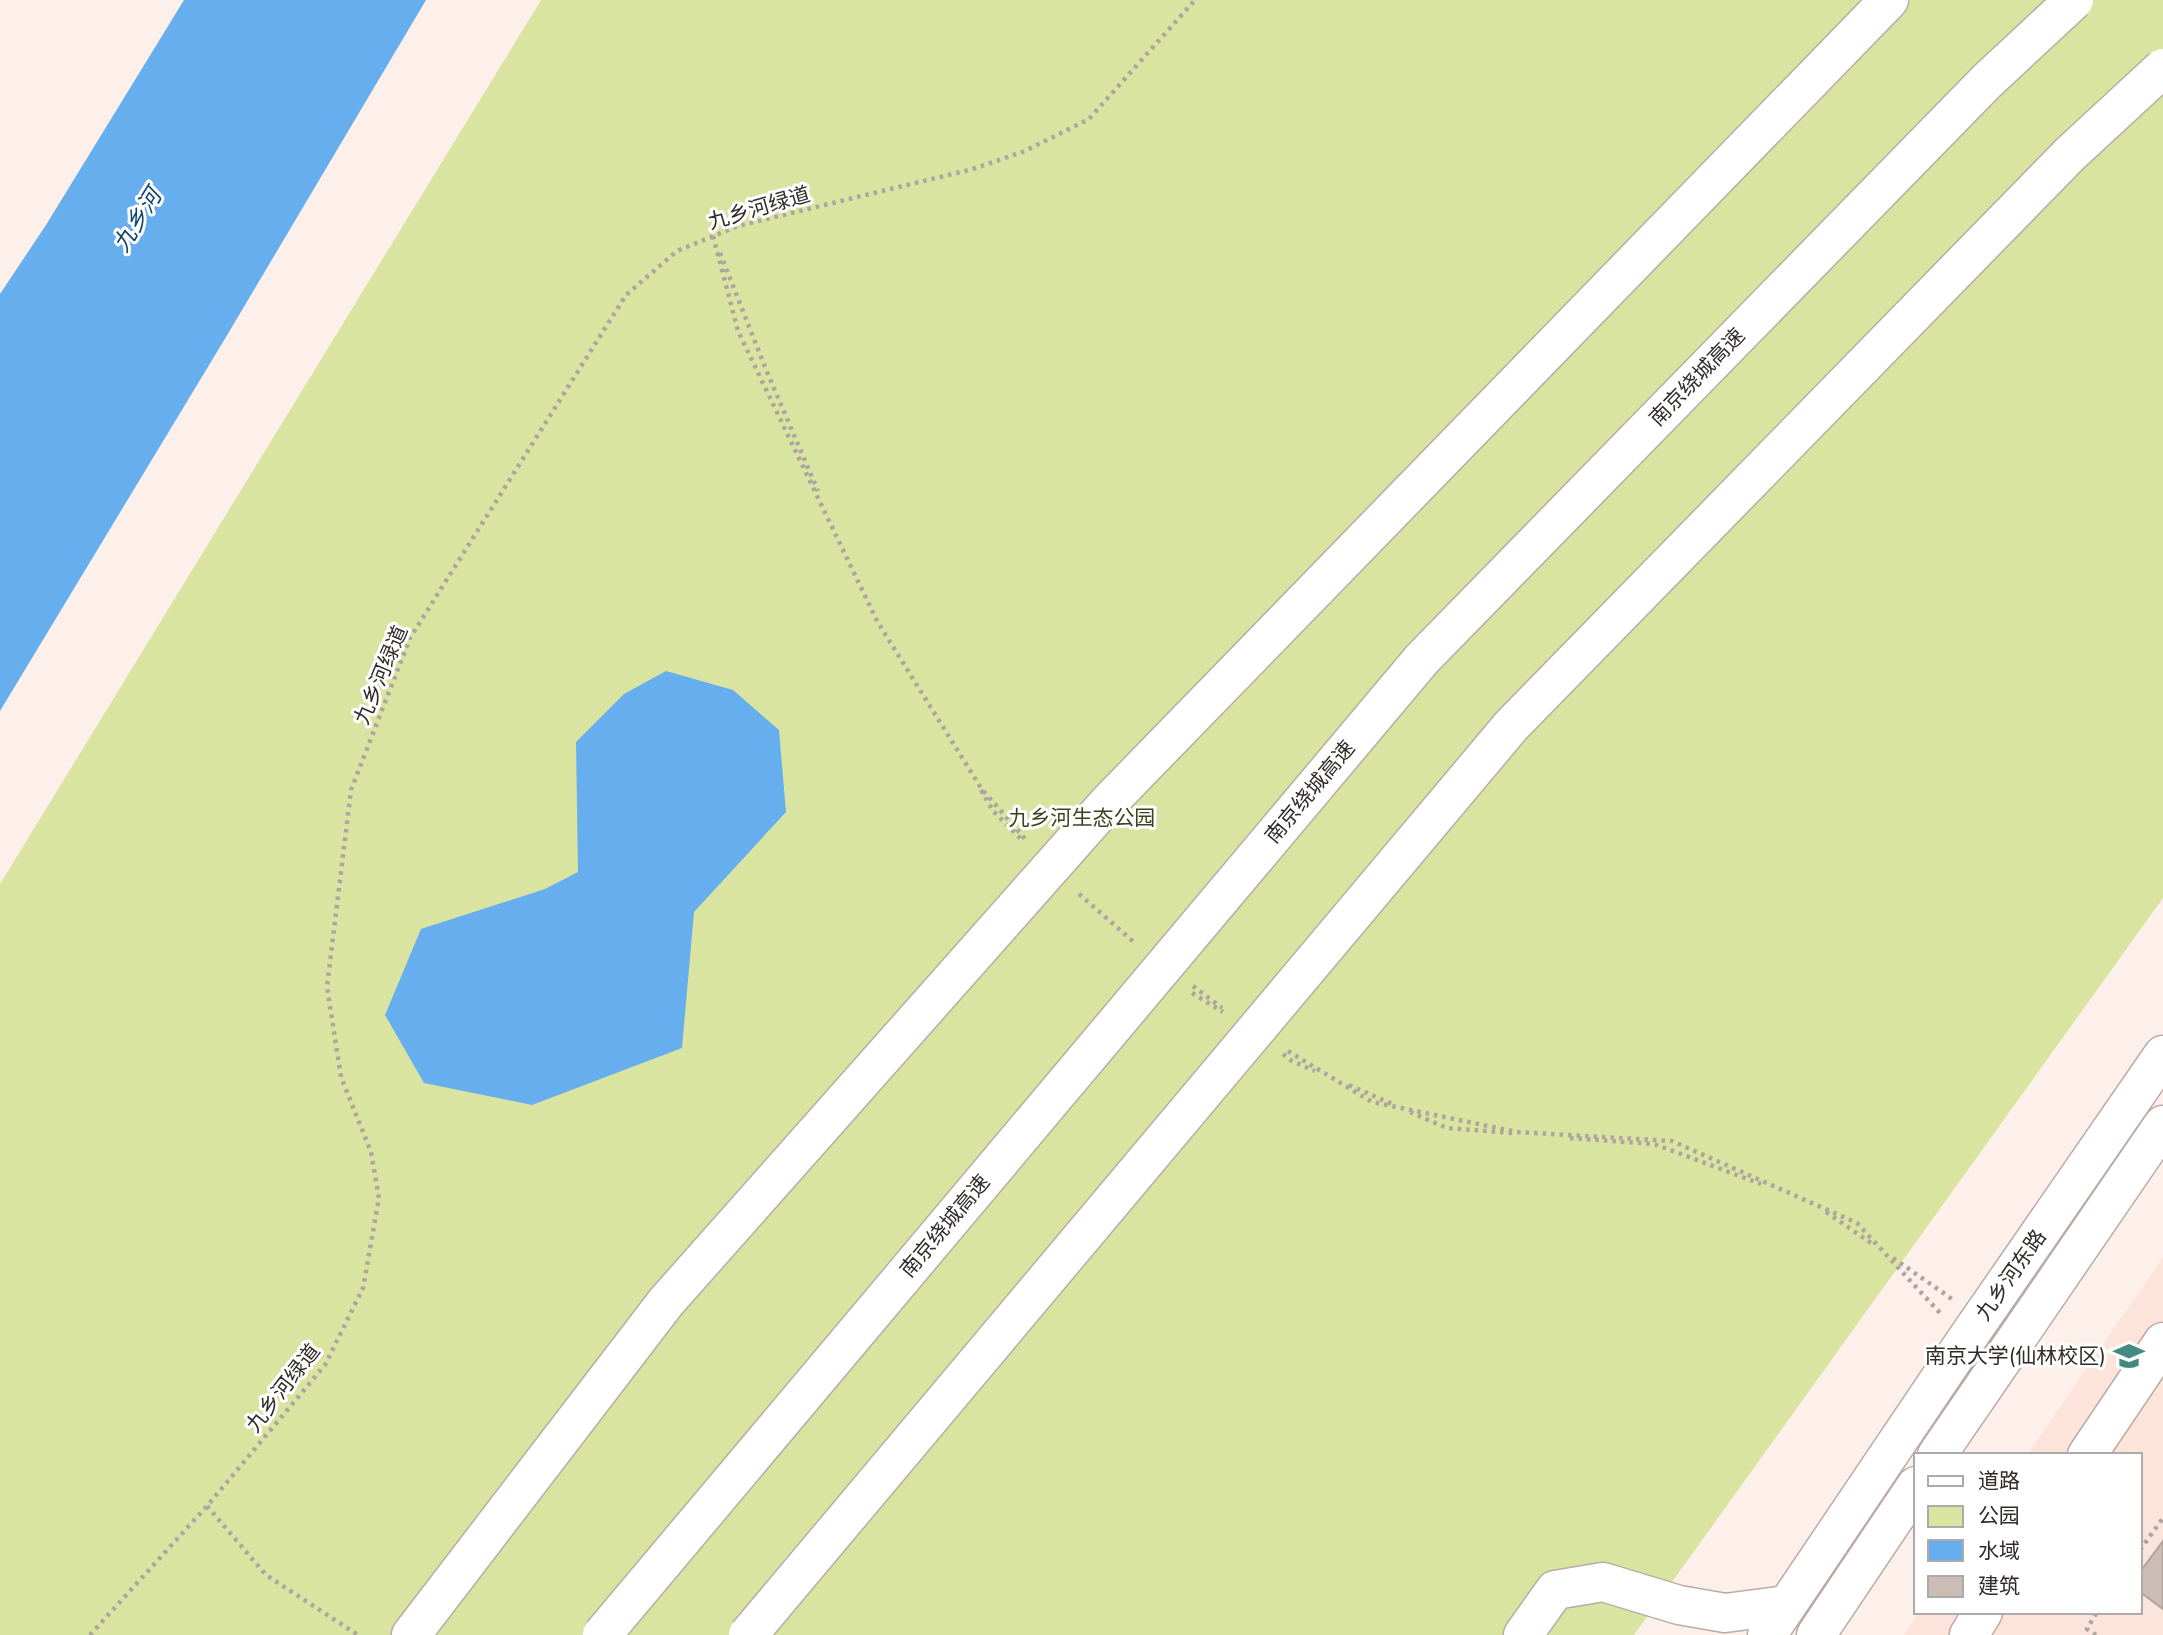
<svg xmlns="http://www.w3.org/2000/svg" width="2163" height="1635" font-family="'Nunito Sans','Noto Sans SC',sans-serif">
<rect width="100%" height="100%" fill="#fdf0eb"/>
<path fill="#fce4db" d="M2163 1257V1635H1904L1919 1612H2140V1455H2027Z"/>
<path fill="#d9e4a0" d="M541 0H2163V898L1634 1635H0V884Z"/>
<path fill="#67aeee" d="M184 0H426L226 337 0 711V294L46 225Z
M666 671 733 690 779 730 786 812 694 912 682 1048 532 1105 424 1083 385 1015 421 929 545 889 578 872 576 742 624 694Z"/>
<path fill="#ccbcb6" stroke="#b1a29c" stroke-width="2" d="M2163 1541V1609L2140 1592V1572Z"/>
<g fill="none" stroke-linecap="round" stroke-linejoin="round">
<g stroke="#baaba5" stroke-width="41">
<path id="minor" d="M2087 1455 2163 1342
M411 1635 666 1302 1108 803 1889 0
M1523 1635 1555 1590 1603 1582 1679 1605 1725 1613 1787 1605
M1969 1635 1983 1612"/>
</g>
<g stroke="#baaba5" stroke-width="41">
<path id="major" d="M1937 1455 2163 1125
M1767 1635 1966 1340 2163 1055
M1816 1635 1916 1486"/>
</g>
<path stroke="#aea4a0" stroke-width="4.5" stroke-dasharray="3.5 5" stroke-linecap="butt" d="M713 236 738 331 877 621 981 788 1026 840
M720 253 767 372 818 491
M981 790 993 811 1024 842
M1079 894 1135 943
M1193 986 1222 1008
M1192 993 1223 1012
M1288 1051 1372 1102 1517 1132 1672 1141 1857 1223 1940 1313
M1283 1054 1292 1061 1315 1071
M1349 1085 1392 1104
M1410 1112 1447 1128 1513 1133
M1570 1138 1654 1144 1761 1184
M1826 1212 1874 1245
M1893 1258 1952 1299
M207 1506 266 1575 358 1635
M2140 1550 2163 1518
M90 1635 207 1506 325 1365 363 1288 379 1198 371 1152 341 1077 327 987 351 790 410 638 626 295 677 251 738 226 973 169 1025 151 1089 119 1195 0
M2096 1635 2087 1629 2097 1612"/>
<use href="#minor" stroke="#fff" stroke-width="38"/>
<use href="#major" stroke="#fff" stroke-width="38"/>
<g stroke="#baaba5" stroke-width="41" stroke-linecap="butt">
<path id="highway-bridge" d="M602 1635 1422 659 1987 81 2074 0
M748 1635 1511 726 2070 154 2163 68"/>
</g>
<use href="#highway-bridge" stroke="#fff" stroke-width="38"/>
</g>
<defs>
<g id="university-bare" transform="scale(2.415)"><path d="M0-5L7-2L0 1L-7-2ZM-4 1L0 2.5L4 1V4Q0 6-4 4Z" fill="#438a82" stroke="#fff" stroke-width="2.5" paint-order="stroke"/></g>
</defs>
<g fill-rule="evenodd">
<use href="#university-bare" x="2129" y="1356"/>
</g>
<g text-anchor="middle" stroke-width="6" stroke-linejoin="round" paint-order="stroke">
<g font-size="21" fill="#312b29" stroke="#fff">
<text transform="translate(759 208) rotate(-16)" y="7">九乡河绿道</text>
<text transform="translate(1697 377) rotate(-46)" y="7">南京绕城高速</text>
<text transform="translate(381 675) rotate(-67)" y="7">九乡河绿道</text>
<text transform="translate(1310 792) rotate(-50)" y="7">南京绕城高速</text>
<text transform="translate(945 1226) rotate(-50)" y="7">南京绕城高速</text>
<text transform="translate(2011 1275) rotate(-55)" y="7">九乡河东路</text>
<text transform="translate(283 1388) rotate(-52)" y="7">九乡河绿道</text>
</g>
<g font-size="21" fill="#3e421c" stroke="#fff">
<text x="1082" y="825">九乡河生态公园</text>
</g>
<g font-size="21" fill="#312b29" stroke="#fff" text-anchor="end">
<text x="2106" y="1363">南京大学(仙林校区)</text>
</g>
<g font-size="23" font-style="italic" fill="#0f446d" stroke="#fff">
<text transform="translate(137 220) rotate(-58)" y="8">九乡河</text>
</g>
</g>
<rect x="1914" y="1453" width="228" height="161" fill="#ffffff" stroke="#adaaa9" stroke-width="2"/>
<rect x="1928" y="1476" width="35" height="10" fill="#ffffff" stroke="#adaaa9" stroke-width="2"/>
<text x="1978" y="1488" font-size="21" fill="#312b29">道路</text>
<rect x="1928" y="1506" width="35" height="21" fill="#d9e4a0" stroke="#adaaa9" stroke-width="2"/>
<text x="1978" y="1523" font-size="21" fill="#312b29">公园</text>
<rect x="1928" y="1540" width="35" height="21" fill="#67aeee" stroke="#adaaa9" stroke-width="2"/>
<text x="1978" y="1558" font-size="21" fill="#312b29">水域</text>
<rect x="1928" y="1576" width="35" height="21" fill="#ccbcb6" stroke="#adaaa9" stroke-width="2"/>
<text x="1978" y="1593" font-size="21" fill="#312b29">建筑</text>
</svg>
